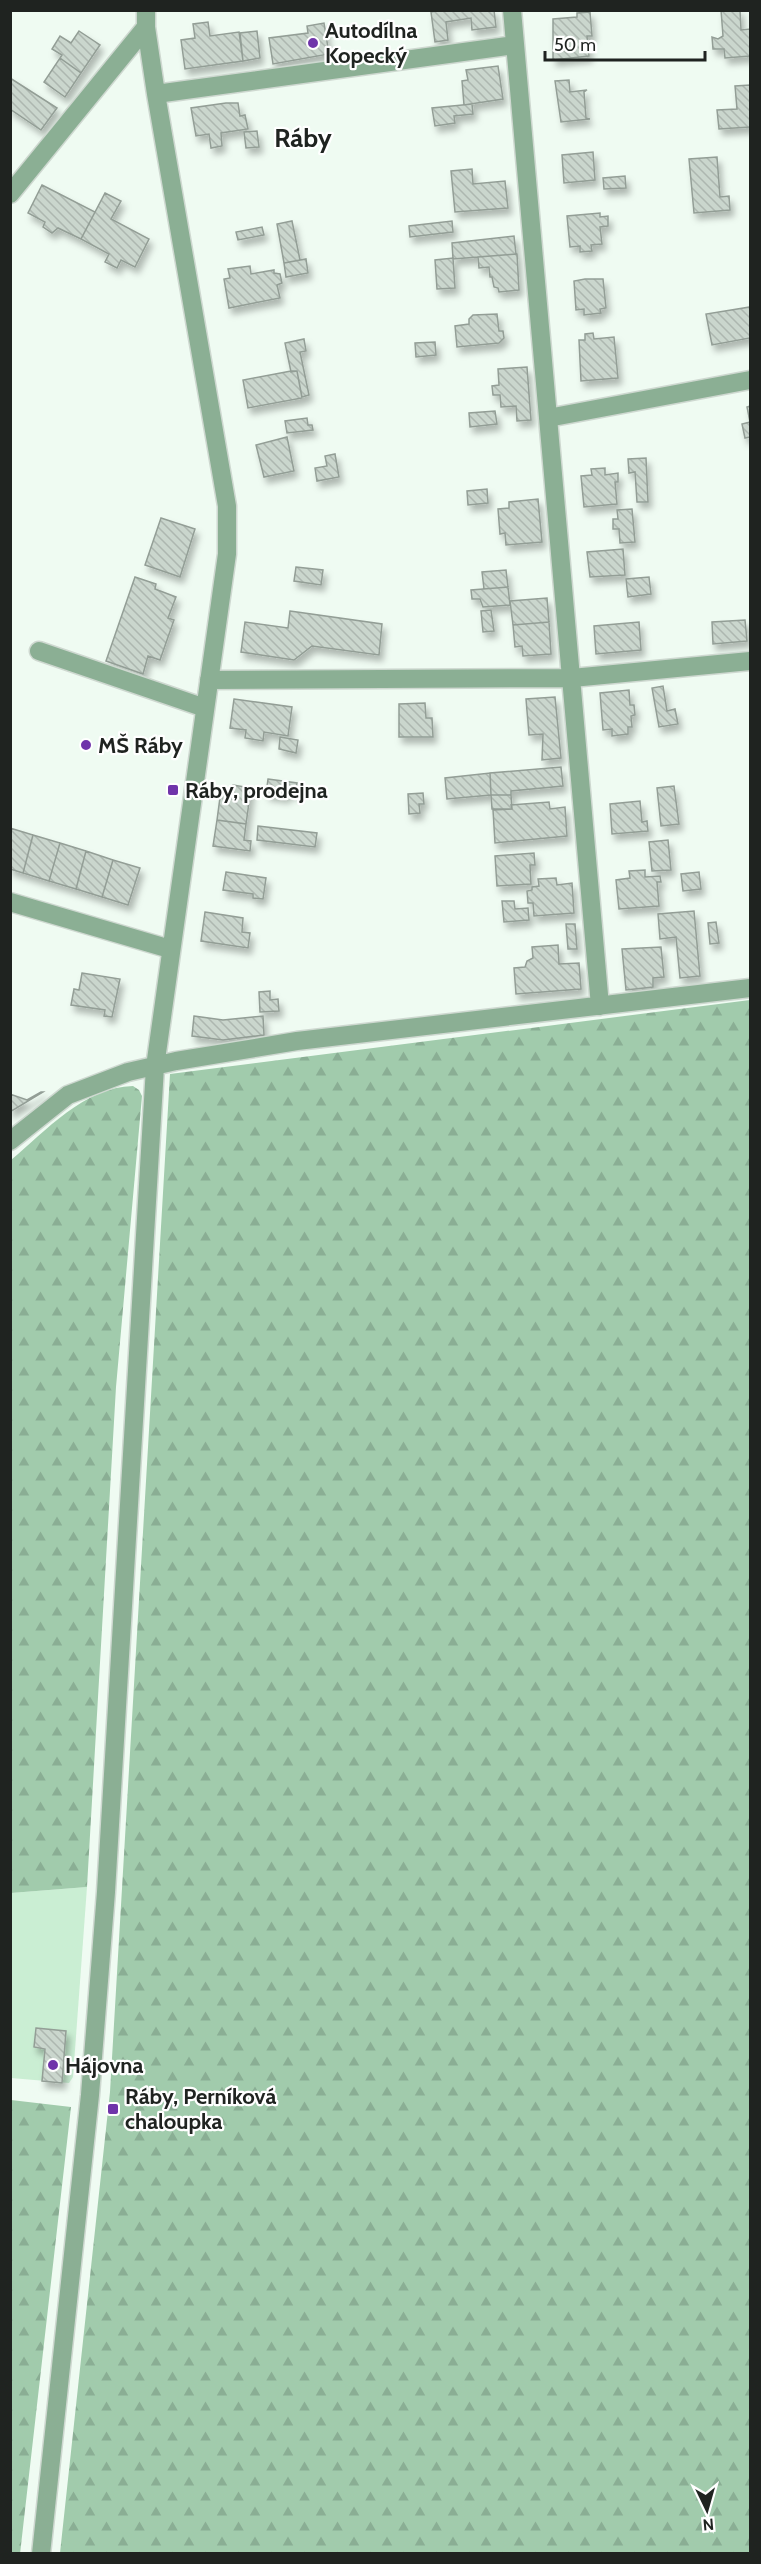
<svg xmlns="http://www.w3.org/2000/svg" width="761" height="2564" font-family="Cabin,sans-serif">
<defs>
<pattern id="forest-firs" width="22" height="20" patternUnits="userSpaceOnUse" patternTransform="scale(1.5)"><rect width="22" height="20" fill="#a1cbac"/><path d="M5 1l3.5 6h-7zM16 11l3.5 6h-7z" fill="#8aae94"/></pattern>
<pattern id="building-back-hatch" width="6" height="6" patternUnits="userSpaceOnUse" patternTransform="scale(1.5)"><rect width="6" height="6" fill="#cad6cd"/><path d="M-1 5l2 2M0 0l6 6M5-1l2 2" fill="none" stroke="#adb7b0"/></pattern>
<filter id="shadow"><feDropShadow dx="3.5" dy="6" stdDeviation="3" flood-color="#0004"/></filter>
</defs>
<rect width="100%" height="100%" fill="#effbf2"/>
<path fill="#caeed3" d="M87 1887 73 2077 69 2083 11 2078V1893Z"/>
<path fill="url(#forest-firs)" d="M750 1000V2553H60L110 2092 170 1074Z
M133 1086 139 1090 142 1096 116 1387 87 1887 11 1893V1160C46 1131 84 1087 133 1086Z
M11 2100 71 2107 20 2554 10 2553Z"/>
<path fill="url(#building-back-hatch)" stroke="#939e96" stroke-width="1.5" filter="url(#shadow)" d="M441 10H494L496 27 472 30 471 18 446 22 448 40 435 42 431 12Z
M721 10H740L741 30 750 29V56L725 58 724 49H713L712 37 718 39 723 36Z
M590 12 592 36H587L589 56 553 60V19L577 17V13Z
M208 22 210 36 239 32 243 61 185 69 181 40 195 38 193 24Z
M324 23 329 54 273 64 269 38 308 33 307 26Z
M79 31 100 45 81 73 60 58 62 55 52 49 60 36 71 43Z
M257 31 260 58 243 61 240 33Z
M60 58 81 73 65 97 44 82Z
M498 66 503 99 464 105 462 81 468 80 466 70Z
M10 78 57 108 41 130 10 109Z
M569 80 570 92 587 90 584 92 586 118 590 119 561 122 555 81Z
M750 85V127L719 129 717 110 737 109 735 86Z
M226 103H238L240 116 245 115 248 129 221 133 222 146 211 148 209 134 196 136 191 108Z
M472 104 473 114 454 116 455 123 435 126 432 108Z
M257 131 259 147 246 148 244 132Z
M593 152 595 180 564 183 562 155Z
M717 157 720 197 729 196 730 210 694 213 689 159Z
M472 169 473 184 505 181 508 208 455 212 451 171Z
M625 176 626 188 604 189 603 178Z
M42 185 95 212 81 239 58 228 52 233 43 227 45 222 28 213Z
M105 193 121 201 111 219 149 239 135 267 121 260 117 268 105 262 109 254 81 239Z
M600 213V217L608 216V226L600 227 602 244 591 245 592 251 580 252V246L570 247 567 216Z
M292 221 300 260 284 263 277 224Z
M452 221 453 232 410 237 409 226Z
M262 227 264 235 238 240 236 232Z
M514 236 516 254 453 259 452 243Z
M517 254 519 290 499 292 498 288 494 287 492 277H490L489 267 479 268 478 257Z
M453 258 455 288 437 289 435 260Z
M306 259 308 273 286 277 284 263Z
M250 266 251 274 274 270V273L280 274 282 283 277 285 280 298 229 308 224 279 230 278 228 269Z
M585 279H603L606 308 600 309 601 313 584 315V309L576 310 574 281Z
M750 307V338L712 345 706 314Z
M497 314 499 331H503L504 338 499 343 457 347 455 326 469 324V319L473 315Z
M593 333 594 339 614 337 618 378 581 381 579 340H585V334Z
M304 339 306 351 300 352 309 395 302 397 297 371 291 372 285 343Z
M435 342 436 355 416 357 415 343Z
M527 367 531 420 517 421 516 406 501 407 500 395H493L492 386 499 385 498 369Z
M291 371H297L302 398 248 408 243 380Z
M750 406V437L745 438 742 424 750 422 747 407Z
M495 411 497 424 470 427 469 413Z
M307 418 308 425H312L313 430 287 433 285 421Z
M287 437 294 471 264 477 256 445Z
M335 454 339 477 317 481 315 468 327 466 325 456Z
M646 458 648 502H637L635 472 629 473 628 459Z
M605 468V475L618 473V482H615L617 504 584 507 581 476 592 475 591 469Z
M487 489 488 503 468 505 467 491Z
M538 499 542 542 506 545 505 533 500 534 498 509 509 508V502Z
M632 509 635 542 620 543 619 529H613V519H618L617 510Z
M161 518 195 529 180 577 145 565Z
M623 549 625 575 590 577 587 552Z
M296 567 323 570 321 585 294 581Z
M506 570 508 587 484 589 482 572Z
M135 577 156 584 155 589 176 597 168 618 174 620 160 660 148 656 143 674 106 661Z
M649 577 651 594 628 597 626 579Z
M508 587 510 605 483 607 480 599H472L471 590Z
M547 598 549 622 513 625 510 601Z
M491 610 494 631 483 632 481 611Z
M290 611 382 624 379 655 312 646 294 660 241 652 245 622 288 628Z
M745 620 747 641 713 644 712 622Z
M549 622 551 654 523 656 522 646 515 647 513 625Z
M639 622 641 650 596 654 594 626Z
M663 686 667 711 675 709 678 724 659 727 652 688Z
M629 690 630 705H634L635 715 631 716 632 727H628V734L612 736V729L603 730 600 693Z
M555 697 561 758 542 760 543 734 529 735 526 699Z
M234 699 292 707 288 736 264 732 263 741 245 738 246 730 230 728Z
M425 703 426 718H432L433 737H399V704Z
M280 737 298 740 296 753 279 749Z
M561 767 563 786 511 791V795H491L490 773Z
M490 773 491 795 447 799 445 778Z
M268 779 297 783 295 793 287 792 286 797 266 794Z
M233 785 251 788 246 824 217 820 221 790 232 792Z
M674 786 679 824 661 826 657 788Z
M423 793 424 804H419L420 813 409 814 408 794Z
M491 795H511L512 809H492Z
M640 801 642 822 647 821 648 831 612 834 610 804Z
M549 802 550 809 565 807 567 836 495 843 493 810 512 809 511 805Z
M217 820 246 824 244 840 251 841 250 851 213 846Z
M258 826 317 833 315 847 257 840Z
M10 828 33 835 23 873 10 869Z
M33 835 60 843 49 881 23 873Z
M668 840 671 870 652 871 649 842Z
M60 843 86 851 76 889 49 881Z
M86 851 113 860 102 897 76 889Z
M534 853 535 865H530L531 884 497 886 495 856Z
M113 860 140 868 128 905 102 897Z
M645 870V877L660 876 661 882H657L659 906 619 909 616 880 630 878 629 871Z
M226 872 266 878 263 899 253 898V894L223 890Z
M699 872 701 889 683 891 681 874Z
M556 878 557 885 572 883 574 913 534 916 533 903H528L527 891 532 890V887L539 886 538 879Z
M502 901H514L515 909 528 908 529 920 504 922Z
M694 911 700 976 680 978 676 937 660 939 658 914Z
M205 912 243 918 242 932 250 933 248 948 201 941Z
M716 922 719 943 710 944 708 923Z
M566 924H575L577 949H568Z
M558 945 559 964 579 963 581 989 516 994 514 968 525 967 527 961 533 958 532 947Z
M661 947 664 977 653 978V987L626 990 622 949Z
M82 973 120 979 112 1017 104 1016 105 1010 71 1005 74 989 79 990Z
M270 991V1000L278 999 279 1011 260 1012 259 992Z
M194 1016 223 1020 263 1016 264 1035 223 1040 192 1036Z
M41 1092H43L10 1112V1094L27 1100Z
M36 2028 66 2031 62 2083 42 2081 45 2049 34 2047Z"/>
<g fill="none" stroke-linecap="round" stroke-linejoin="round">
<g stroke="#ced8d0" stroke-width="21">
<path id="minor" d="M512 10 600 1006
M156 94 515 45
M10 194 146 27
M548 418 750 380
M39 651 205 708
M209 680 572 678 750 661
M10 902 170 949
M10 1141 68 1095 128 1072 176 1061 297 1041 750 988
M41 2554 90 2095 106 1892 155 1067 227 554V506L156 94 146 27V10"/>
</g>
<use href="#minor" stroke="#8baf94" stroke-width="18"/>
</g>
<g fill="#6f34aa" stroke="#fff" stroke-width="2">
<circle cx="313" cy="43" r="6"/>
<circle cx="86" cy="745" r="6"/>
<rect x="167" y="784" width="12" height="12" rx="3"/>
<circle cx="53" cy="2065" r="6"/>
<rect x="107" y="2103" width="12" height="12" rx="3"/>
</g>
<g text-anchor="middle" stroke-width="4.5" stroke-linejoin="round" paint-order="stroke">
<g font-size="22" font-weight="bold" fill="#1f2320" stroke="#fff" text-anchor="start">
<text x="325" y="38">Autodílna<tspan x="325" dy="25">Kopecký</tspan></text>
<text x="98" y="753">MŠ Ráby</text>
<text x="185" y="798">Ráby, prodejna</text>
<text x="65" y="2073">Hájovna</text>
<text x="125" y="2104">Ráby, Perníková<tspan x="125" dy="25">chaloupka</tspan></text>
</g>
<g font-size="26" font-weight="bold" fill="#1f2320" stroke="#fff">
<text x="303" y="147">Ráby</text>
</g>
</g>
<rect width="761" height="2564" fill="none" stroke="#1f2320" stroke-width="24"/>
<g transform="translate(707 2510) rotate(175)" stroke="#ffffff" stroke-width="4.5" paint-order="stroke">
<path d="M0-4.5L10 22L0 15L-10 22Z" fill="#1f2320"/>
<text y="-9" font-size="16" font-weight="bold" text-anchor="middle" fill="#1f2320">N</text>
</g>
<path d="M545 51v9h160v-9" fill="none" stroke="#1f2320" stroke-width="3"/>
<text x="554" y="51" font-size="18" fill="#1f2320" stroke="#ffffff" stroke-width="4.5" paint-order="stroke">50 m</text>
</svg>
